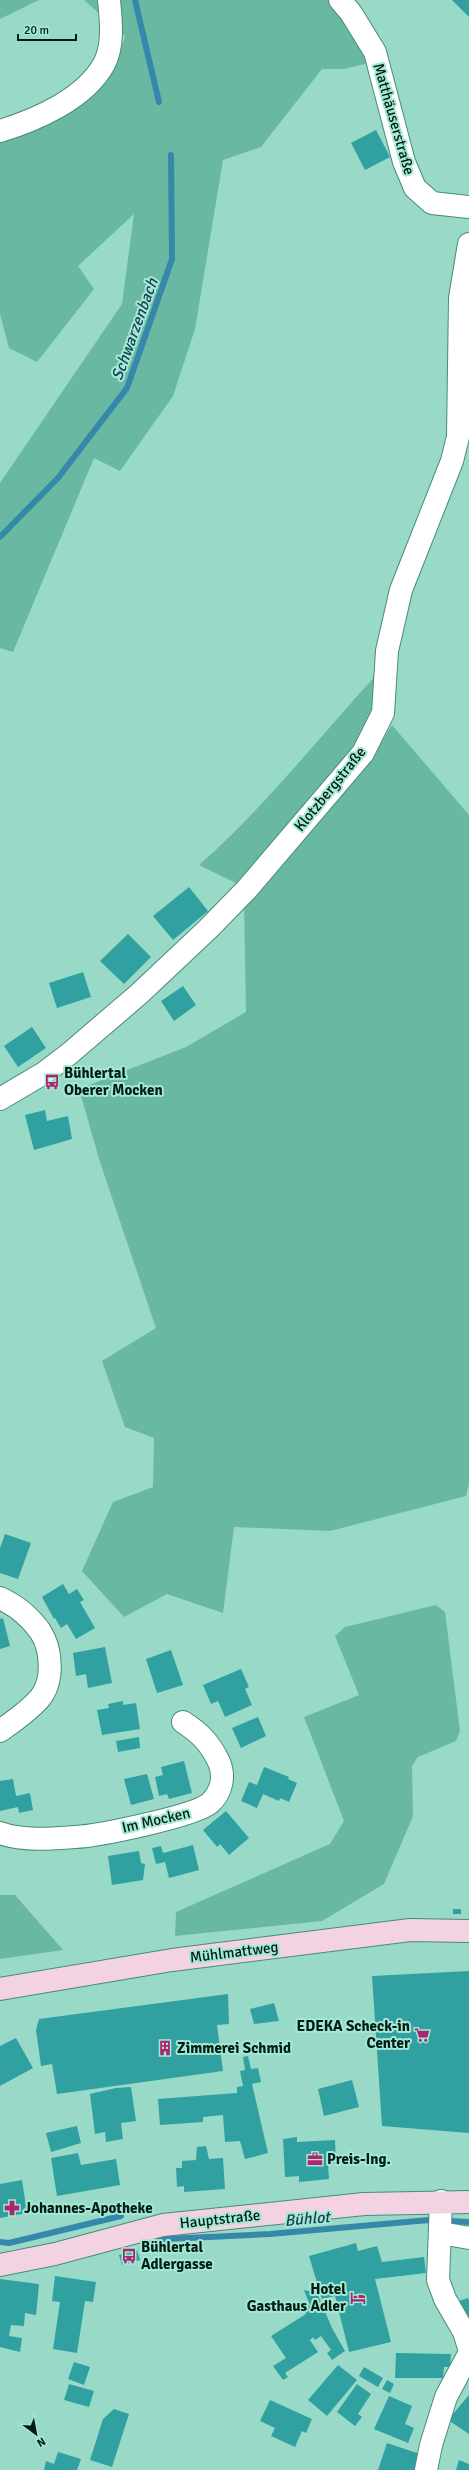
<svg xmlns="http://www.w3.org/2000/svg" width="469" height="2470" font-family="Signika,sans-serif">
<rect width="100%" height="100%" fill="#98dac7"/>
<path fill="#68b8a2" d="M0 0H39L0 19Z
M84 0H334L373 62 344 69H322L261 147 223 160 195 329 173 396 120 471 94 458 13 652 0 648V483L122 304 134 214 78 266 94 289 37 362 9 348 0 314V138L44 123 89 100 115 67 125 36Z
M379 672 371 719 356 747 240 885 199 865C266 806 319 737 379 672Z
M392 725 469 815V1483L466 1496 330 1531 234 1527 223 1613 167 1594 124 1617 82 1571 113 1502 153 1487 154 1438 125 1427 102 1361 156 1328 100 1162 79 1089 186 1047 246 1012 244 902 366 766Z
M436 1605 445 1612 460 1731 456 1741 418 1757 412 1766 413 1816 384 1884 322 1921 175 1936 176 1912 330 1844 344 1821 304 1717 359 1695 335 1636 345 1627Z
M0 1895H15L63 1950 0 1959Z"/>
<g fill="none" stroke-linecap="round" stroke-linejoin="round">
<path stroke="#3688ab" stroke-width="6" d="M135 0 159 102
M0 537 58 478 127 388 172 259 171 155
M146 2240 270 2234 429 2220 469 2222
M0 2242 9 2243 121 2216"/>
</g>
<path fill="#30a1a0" d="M452 0H469V17Z
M376 130 390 157 365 170 351 143Z
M189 887 208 911 173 940 153 916Z
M128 934 151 957 124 984 100 961Z
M83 972 91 997 57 1008 49 983Z
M183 986 196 1005 174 1021 161 1001Z
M32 1027 46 1048 18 1067 4 1046Z
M45 1110 47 1121 68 1116 72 1139 34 1150 25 1115Z
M5 1534 31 1543 18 1579 0 1573V1548Z
M63 1584 69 1594 77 1589 84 1600 80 1602 95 1628 76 1639 67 1624 61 1628 55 1618 54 1619 42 1597Z
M3 1618 10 1646 0 1649V1619Z
M105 1647 112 1683 88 1688 86 1674 76 1676 73 1653Z
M171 1650 183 1685 157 1693 146 1659Z
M241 1669 249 1687 245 1689 252 1705 225 1717 218 1701 211 1704 203 1685Z
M123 1701V1705L136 1703 140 1729 102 1735 97 1710 109 1708 108 1704Z
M258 1717 266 1736 241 1748 232 1728Z
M139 1737 140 1748 118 1752 116 1741Z
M184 1761 192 1793 169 1799 167 1794 159 1796 155 1777 163 1775 161 1767Z
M264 1767 289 1777 288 1779 297 1783 289 1802 280 1798 279 1801 263 1794 257 1808 241 1801 249 1782 257 1785Z
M147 1774 154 1799 131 1805 124 1779Z
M13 1779 16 1796 30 1793 33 1810 19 1813 18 1807 0 1811V1781Z
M226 1811 249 1838 229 1855 220 1844 217 1847 203 1830Z
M193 1845 199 1870 169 1878 165 1862 156 1864 152 1848 161 1846 163 1853Z
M139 1851 141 1863 145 1864 143 1880 112 1885 108 1856Z
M453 1909H461V1914H453Z
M469 1971V2133L382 2126 372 1976Z
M228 1994 229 2024 217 2025 223 2071 57 2094 52 2064 41 2066 36 2030 39 2019Z
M274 2003 279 2021 254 2024 250 2009Z
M16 2038 33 2068 0 2086V2046Z
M248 2056 251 2069 258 2068 261 2082 252 2084 268 2153 245 2159 240 2141 225 2142 223 2115 203 2117V2122L160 2125 158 2099 237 2093V2087L243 2086 240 2071 245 2070 243 2057Z
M352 2080 359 2107 324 2116 318 2089Z
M131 2087 136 2121 121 2123 123 2139 106 2142 105 2132 95 2134 90 2094 116 2088Z
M77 2126 81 2143 51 2152 46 2133Z
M297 2137V2142L335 2140 336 2163 328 2164 329 2179 299 2182V2176L285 2177 283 2139Z
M206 2146 209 2159 223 2158 225 2189 184 2192V2186L177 2187 176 2168H182V2161L196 2160 197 2147Z
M78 2153 81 2165 116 2159 120 2185 57 2196 51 2158Z
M22 2180 27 2213 0 2218V2184Z
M356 2243 358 2251 377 2246 382 2262 424 2257 426 2273 375 2279 391 2342 349 2352 335 2296 322 2299 309 2256Z
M137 2250 140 2260 122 2265 119 2255Z
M55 2276 96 2282 93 2302 85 2301 77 2353 53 2349 60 2302 52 2301Z
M0 2279 39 2284 36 2315 25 2313 24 2326 11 2325 9 2336 22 2338 20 2352 0 2347Z
M304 2290 317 2293 332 2328 345 2351 332 2360 327 2353 331 2350 321 2336 315 2340 313 2337 310 2340 318 2352 285 2373 288 2377 283 2380 273 2366 286 2358 271 2336 306 2314 303 2310 310 2305Z
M468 2298 469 2301V2323L456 2302Z
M396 2353 451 2354 450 2367H444L443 2378H395Z
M74 2362 90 2367 84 2385 68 2379Z
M338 2365 357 2380 327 2416 308 2400Z
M364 2367 383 2378 378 2387 359 2376Z
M387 2380 394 2384 390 2393 382 2389Z
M69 2384 94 2391 89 2407 64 2400Z
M357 2384 371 2394 358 2414 362 2417 355 2426 337 2412Z
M469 2395V2434L448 2420Z
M389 2396 412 2406 405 2424 414 2428 408 2443 374 2429Z
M270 2400 312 2419 306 2433 302 2431 295 2447 271 2436 275 2428 260 2421Z
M114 2409 129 2414 112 2467 90 2460 103 2419Z
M387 2443 423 2455 419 2470H378Z
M58 2452 81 2459 77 2470H44L46 2461 54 2464Z
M459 2460 469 2464V2470H456Z"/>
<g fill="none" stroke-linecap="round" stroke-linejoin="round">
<g stroke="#498b79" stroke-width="24">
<path id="street" d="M340 0 351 13 375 52 404 162 415 188 432 203 469 207
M0 131C36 120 85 99 104 64 114 45 111 21 109 0
M0 1099 44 1073 69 1054 139 994 208 929 247 889 363 753 383 713 387 651 401 590 452 461 458 437 460 298 469 244
M0 1598C15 1605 30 1617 40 1631 52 1649 54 1681 40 1698 29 1711 14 1721 0 1731
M0 1833C22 1841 52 1839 75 1837 98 1836 195 1816 210 1803 222 1792 225 1776 219 1762 210 1743 200 1733 183 1722
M441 2201 438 2280 445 2299 464 2332 469 2348
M441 2233 469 2238
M426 2470 431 2445 446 2397 469 2354"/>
</g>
<g stroke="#498b79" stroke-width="24">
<path id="secondary" d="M0 1989 172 1960 410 1930 469 1931
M0 2265 55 2254 163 2225 364 2204 469 2202"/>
</g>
<use href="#street" stroke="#fff" stroke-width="22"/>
<use href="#secondary" stroke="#f3d2e1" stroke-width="22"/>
</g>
<defs>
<g id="bus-bare" transform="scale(1.2)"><path d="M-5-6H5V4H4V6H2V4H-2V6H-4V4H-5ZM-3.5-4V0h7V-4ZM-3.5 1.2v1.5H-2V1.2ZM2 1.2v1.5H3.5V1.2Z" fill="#ad266d" stroke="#a4e8d4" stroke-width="2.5" paint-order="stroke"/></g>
<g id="supermarket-bare" transform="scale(1.2)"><path d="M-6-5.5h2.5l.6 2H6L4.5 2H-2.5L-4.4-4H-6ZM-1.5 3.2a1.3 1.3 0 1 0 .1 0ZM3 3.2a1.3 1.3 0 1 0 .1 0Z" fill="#ad266d" stroke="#a4e8d4" stroke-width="2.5" paint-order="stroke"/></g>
<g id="building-bare" transform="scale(1.2)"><path d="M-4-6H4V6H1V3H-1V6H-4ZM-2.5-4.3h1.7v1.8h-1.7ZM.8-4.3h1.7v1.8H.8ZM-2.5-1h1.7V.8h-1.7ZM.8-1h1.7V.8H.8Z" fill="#ad266d" stroke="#a4e8d4" stroke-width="2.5" paint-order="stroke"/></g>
<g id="office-bare" transform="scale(1.2)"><path d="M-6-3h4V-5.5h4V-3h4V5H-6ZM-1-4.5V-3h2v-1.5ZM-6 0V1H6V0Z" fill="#ad266d" stroke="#a4e8d4" stroke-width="2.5" paint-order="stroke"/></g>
<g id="pharmacy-bare" transform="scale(1.2)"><path d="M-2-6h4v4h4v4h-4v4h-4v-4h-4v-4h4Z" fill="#ad266d" stroke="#a4e8d4" stroke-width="2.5" paint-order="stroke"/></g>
<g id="hotel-bare" transform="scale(1.2)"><path d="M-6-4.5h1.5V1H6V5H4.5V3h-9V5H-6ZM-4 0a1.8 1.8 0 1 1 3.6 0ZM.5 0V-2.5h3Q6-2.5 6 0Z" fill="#ad266d" stroke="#a4e8d4" stroke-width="2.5" paint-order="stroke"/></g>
</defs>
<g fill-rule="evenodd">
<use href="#bus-bare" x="52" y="1082"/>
<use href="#supermarket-bare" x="422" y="2035"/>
<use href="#building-bare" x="165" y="2048"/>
<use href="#office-bare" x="315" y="2159"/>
<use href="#pharmacy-bare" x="12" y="2208"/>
<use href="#bus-bare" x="129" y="2256"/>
<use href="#hotel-bare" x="358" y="2298"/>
</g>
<g text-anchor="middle" stroke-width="4" stroke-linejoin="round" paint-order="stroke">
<g font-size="15" fill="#021c16" stroke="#a4e8d4">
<text transform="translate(394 119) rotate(74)" y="5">Matthäuserstraße</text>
<text transform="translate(330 789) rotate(-51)" y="5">Klotzbergstraße</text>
<text transform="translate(156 1820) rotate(-13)" y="5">Im Mocken</text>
<text transform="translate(234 1952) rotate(-7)" y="5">Mühlmattweg</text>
<text transform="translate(220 2219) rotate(-6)" y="5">Hauptstraße</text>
</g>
<g font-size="15" font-weight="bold" fill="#021c16" stroke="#a4e8d4" text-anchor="start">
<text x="64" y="1078">Bühlertal<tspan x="64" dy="17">Oberer Mocken</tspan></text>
<text x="410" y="2031" text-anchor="end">EDEKA Scheck-in<tspan x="410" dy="17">Center</tspan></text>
<text x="177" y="2053">Zimmerei Schmid</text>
<text x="327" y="2164">Preis-Ing.</text>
<text x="24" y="2213">Johannes-Apotheke</text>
<text x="141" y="2252">Bühlertal<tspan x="141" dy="17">Adlergasse</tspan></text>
<text x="346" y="2294" text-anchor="end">Hotel<tspan x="346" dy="17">Gasthaus Adler</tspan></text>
</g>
<g font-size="16" font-style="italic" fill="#154157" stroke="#a4e8d4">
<text transform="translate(134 329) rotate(-70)" y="6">Schwarzenbach</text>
<text transform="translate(307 2218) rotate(-5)" y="6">Bühlot</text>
</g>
</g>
<g transform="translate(36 2434) rotate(148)" stroke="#a4e8d4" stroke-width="3" paint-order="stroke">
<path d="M0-3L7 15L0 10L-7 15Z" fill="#021c16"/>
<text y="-6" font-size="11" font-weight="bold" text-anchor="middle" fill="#021c16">N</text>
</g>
<path d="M18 34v6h58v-6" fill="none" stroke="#021c16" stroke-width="2"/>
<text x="24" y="34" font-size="12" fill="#021c16" stroke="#a4e8d4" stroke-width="3" paint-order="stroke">20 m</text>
</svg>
